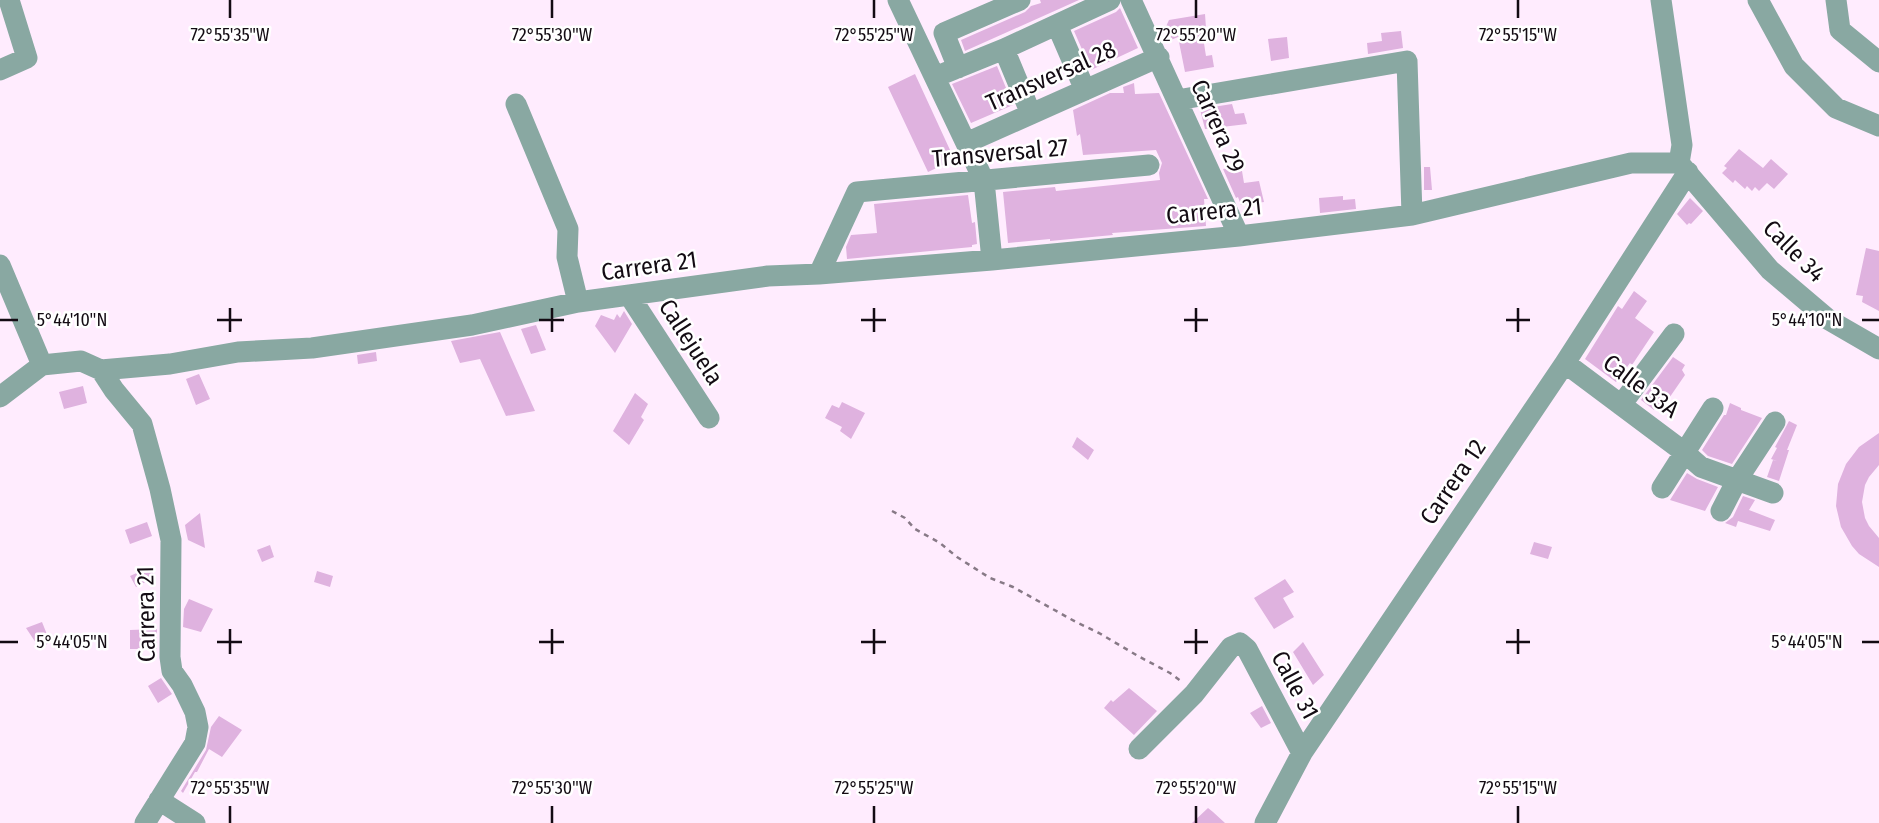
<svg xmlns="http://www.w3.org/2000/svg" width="1879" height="823" font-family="'Fira Sans Condensed',sans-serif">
<rect width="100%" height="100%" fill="#ffecfe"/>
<path fill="#dfb2df" d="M1040 0H1079L965 51 961 40 1025 12 1031 6 1041 3Z
M1120 8 1138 48 1091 70 1074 31 1116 12Z
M1205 14 1206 28 1202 29 1205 50 1206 56 1212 55 1214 67 1185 72 1178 37 1171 40 1170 31 1163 33 1169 20Z
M1401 31 1403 48 1368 54 1367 43 1382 41 1381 33Z
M1287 37 1289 58 1271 61 1268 39Z
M997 66 1013 105 971 123 952 84Z
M915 74 950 150 944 153 947 160 944 161 945 164 928 172 888 87Z
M1134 83 1135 94 1159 93 1208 199H1204L1206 226 1112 233 1113 235 1050 241V239L1008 243 1003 192 1055 187 1056 191 1160 180 1159 173 1162 163 1156 150 1083 155 1080 134 1077 136 1073 110 1110 93H1124L1123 87Z
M1232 104 1235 114 1244 113 1247 124 1205 129 1200 109Z
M1739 149 1763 168 1771 159 1788 174 1774 189 1767 183 1759 191 1755 187 1752 191 1747 186 1745 189 1735 180 1733 183 1722 173 1727 168 1724 166Z
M1238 167 1239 171H1242L1244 183 1259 181 1264 202 1241 205 1238 197 1236 198 1223 169Z
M1424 167H1430L1432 190H1424Z
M968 195 972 223 975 222 977 244 972 245V247L847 259 846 247 851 235 877 233 874 204Z
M1343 196V200L1355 199 1356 209 1320 213 1319 198Z
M1690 198 1703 211 1691 224 1689 223 1687 225 1677 214Z
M1866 248 1879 251V311L1862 302 1863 296 1856 295Z
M1634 291 1647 301 1635 318 1654 332 1632 365 1630 363 1616 382 1585 359 1618 306 1622 309Z
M624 311 632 324 615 353 595 326 601 315 614 320 617 314 620 318Z
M536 325 546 350 531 354 521 329Z
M500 332 510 355 535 411 506 416 480 359 460 363 451 341Z
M376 352 377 361 358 364 357 355Z
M1673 357 1685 365 1682 370 1685 375 1663 407 1658 405 1654 410 1641 400Z
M199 374 210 399 196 405 186 379Z
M83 386 87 403 64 409 59 392Z
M635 393 648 404 641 417 644 420 629 445 613 431Z
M842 402 865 413 851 439 840 431 842 427 825 418 832 405 839 408Z
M1730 403 1741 408V410L1762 418 1732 464 1708 456 1702 450 1724 415H1726Z
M1789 421 1797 425 1787 450H1789L1779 481 1767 477 1773 460 1777 461 1771 459 1777 448 1775 447Z
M1879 433V465L1869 477 1865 485 1862 502 1865 518 1869 526 1879 538V567L1859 554 1852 546 1841 527 1836 506 1838 484 1846 464 1859 447Z
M1077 437 1094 450 1088 460 1072 447Z
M1687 473 1697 479 1718 487 1705 511 1670 500Z
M1743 496 1755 500 1749 510 1775 520 1770 531 1738 521 1736 527 1725 523 1733 517Z
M200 513 205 548 188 540 186 531 185 525Z
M147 522 152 536 130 544 125 530Z
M1534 542 1552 547 1548 559 1530 554Z
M270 545 274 557 262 562 257 550Z
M150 567 155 577 136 587 130 576Z
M317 571 333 576 330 587 314 582Z
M1285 579 1294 592 1283 598 1294 617 1274 629 1254 598Z
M189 599 213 609 201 632 183 627 184 609Z
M42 622 50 642 40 649 26 628Z
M157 629V649H130V630Z
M1303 642 1324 675 1313 685 1293 652Z
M161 678 172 694 158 703 148 686Z
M1129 688 1157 711 1134 735 1104 708 1111 700 1113 702Z
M1262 706 1271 723 1261 728 1250 713Z
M219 716 242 730 222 757 209 749 197 772H195L183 793 181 791 206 750 211 727Z
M1208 808 1213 812 1225 823H1192Z"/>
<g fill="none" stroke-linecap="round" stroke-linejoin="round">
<path stroke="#877986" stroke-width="2.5" stroke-dasharray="5 5" stroke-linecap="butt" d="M892 511 905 518 915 529 940 543 957 557 990 578 1013 587 1076 622 1099 633 1138 656 1170 673 1182 682"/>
<path stroke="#89a8a2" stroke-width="21" d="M898 0 984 181 992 260
M1131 0 1239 236
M1661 0 1682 145 1679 163
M1758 0 1794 66 1836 108 1879 126
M1836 0 1840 30 1879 62
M1057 25 1085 90
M1004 49 1031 114
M958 68 944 33 1020 0
M0 70 27 58 9 0
M935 77 1004 49 1110 0
M1177 100 1407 61 1412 215
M516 104 568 229 567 257 578 302
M966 143 1159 57
M0 265 42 365
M819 274 857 192 1149 165
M629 295 709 418
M1565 363 1684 452 1701 467 1773 493
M101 370 114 390 142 424 160 489 171 540 170 657 172 671 182 685 195 712 198 727 195 743 145 823
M0 397 42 365 81 361 101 370 170 364 238 352 312 348 472 325 578 302 768 276 819 274 992 260 1239 236 1412 215 1631 163H1679L1770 270 1829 320 1879 349
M1621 405 1674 334
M1662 488 1713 408
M1721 511 1737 480 1775 422
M1139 749 1194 694 1231 647 1240 643 1247 649 1302 753
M159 800 195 823
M1265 823 1302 753 1565 363 1688 172"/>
</g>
<path fill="none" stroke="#130b13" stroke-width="2.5" d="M230 0V18M552 0V18M874 0V18M1196 0V18M1518 0V18M230 308V332M552 308V332M874 308V332M1196 308V332M1518 308V332M0 320H18M217 320H242M539 320H564M861 320H886M1184 320H1208M1506 320H1530M1862 320H1879M230 629V654M552 629V654M874 629V654M1196 629V654M1518 629V654M0 642H18M217 642H242M539 642H564M861 642H886M1184 642H1208M1506 642H1530M1862 642H1879M230 806V823M552 806V823M874 806V823M1196 806V823M1518 806V823"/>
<g text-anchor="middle" stroke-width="5" stroke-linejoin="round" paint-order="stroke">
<g font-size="24" fill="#130b13" stroke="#fff">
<text transform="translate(1051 76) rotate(-24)" y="8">Transversal 28</text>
<text transform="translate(1218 126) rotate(66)" y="8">Carrera 29</text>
<text transform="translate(1000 153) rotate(-5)" y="8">Transversal 27</text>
<text transform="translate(1214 211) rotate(-6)" y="8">Carrera 21</text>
<text transform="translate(1794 251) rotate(45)" y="8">Calle 34</text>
<text transform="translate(649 266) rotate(-8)" y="8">Carrera 21</text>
<text transform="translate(691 342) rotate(57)" y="8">Callejuela</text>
<text transform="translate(1641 386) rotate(37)" y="8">Calle 33A</text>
<text transform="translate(1453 482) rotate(-56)" y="8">Carrera 12</text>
<text transform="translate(146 614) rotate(-91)" y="8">Carrera 21</text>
<text transform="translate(1295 685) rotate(62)" y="8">Calle 31</text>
</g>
</g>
<g font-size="18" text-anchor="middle" fill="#130b13" stroke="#fff" stroke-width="5" stroke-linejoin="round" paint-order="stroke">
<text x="230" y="41">72°55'35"W</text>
<text x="552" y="41">72°55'30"W</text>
<text x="874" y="41">72°55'25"W</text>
<text x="1196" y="41">72°55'20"W</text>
<text x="1518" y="41">72°55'15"W</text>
<text x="72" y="326">5°44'10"N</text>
<text x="1807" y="326">5°44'10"N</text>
<text x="72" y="648">5°44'05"N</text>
<text x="1807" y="648">5°44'05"N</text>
<text x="230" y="794">72°55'35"W</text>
<text x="552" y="794">72°55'30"W</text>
<text x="874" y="794">72°55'25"W</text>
<text x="1196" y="794">72°55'20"W</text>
<text x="1518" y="794">72°55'15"W</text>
</g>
</svg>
